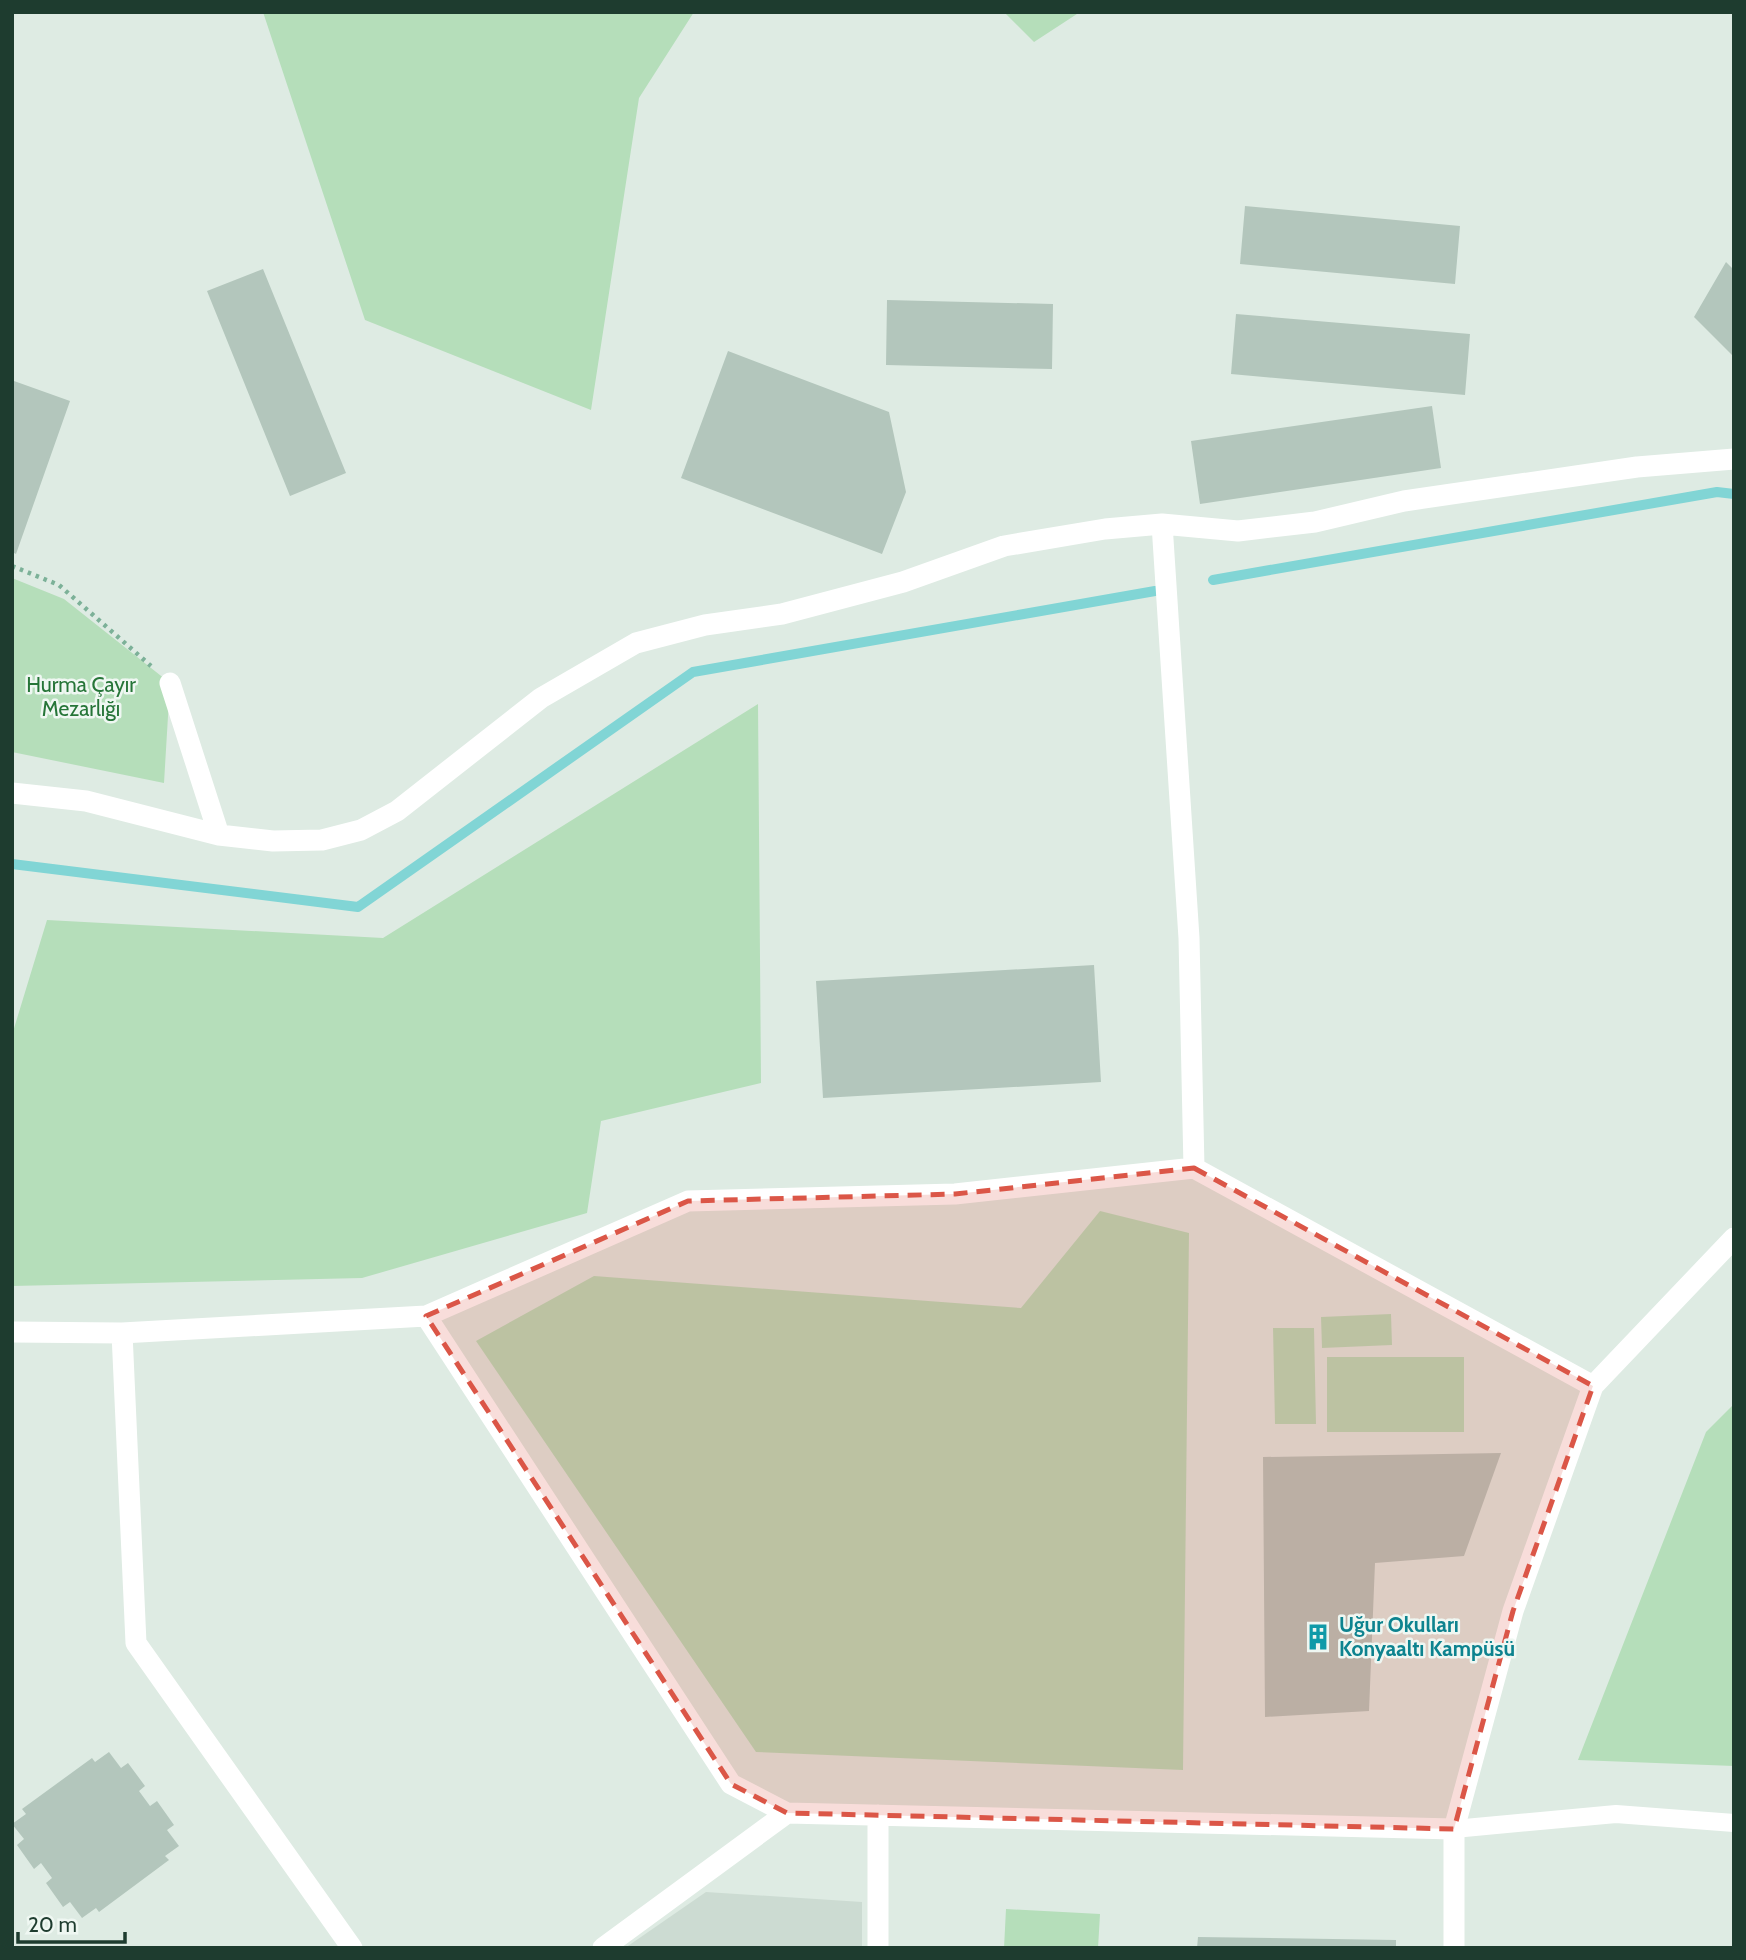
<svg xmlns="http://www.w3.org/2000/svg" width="1746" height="1960" font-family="Cabin,sans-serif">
<rect width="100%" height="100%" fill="#deebe3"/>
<path fill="#ccdbd2" d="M706 1892 862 1902V1948H625Z"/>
<path fill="#b5deba" d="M263 12H694L639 98 591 410 365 320Z
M1004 12H1080L1034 42Z
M12 578 64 599 170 683 164 783 12 752Z
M758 704 761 1083 601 1121 587 1213 362 1278 12 1286V1035L47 920 383 938Z
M1100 1211 1189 1233 1183 1770 756 1752 476 1341 594 1276 1021 1308Z
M1391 1314 1392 1345 1322 1348 1321 1317Z
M1273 1328H1314L1316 1424H1275Z
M1327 1357H1464V1432H1327Z
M1734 1404V1766L1578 1760 1706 1432Z
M1006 1909 1100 1914 1098 1948H1004Z"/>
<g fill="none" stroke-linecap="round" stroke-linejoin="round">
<path stroke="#81d5d5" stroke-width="10" d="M1213 580 1717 492 1734 494
M12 864 358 907 693 672 1155 591"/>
</g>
<path fill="#b3c6bc" d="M1245 206 1460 226 1455 284 1240 264Z
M1726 262 1734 270V357L1694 317Z
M263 269 346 473 290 496 207 291Z
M887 300 1053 304 1052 369 886 365Z
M1236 314 1470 334 1465 395 1231 374Z
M728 351 889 412 906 492 882 554 681 478Z
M14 381 70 401 16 554 12 552Z
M1432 406 1441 468 1200 504 1191 441Z
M1094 965 1101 1082 823 1098 816 981Z
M1501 1453 1464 1556 1375 1563 1369 1711 1265 1717 1263 1457Z
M109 1752 121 1768 128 1763 145 1786 139 1791 150 1806 157 1801 174 1825 167 1830 179 1846 165 1856 169 1860 99 1912 96 1908 82 1918 70 1902 63 1907 46 1883 52 1878 41 1863 34 1869 17 1845 24 1839 12 1824 26 1814 22 1809 92 1758 95 1762Z
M1198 1937 1396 1940V1948H1197Z"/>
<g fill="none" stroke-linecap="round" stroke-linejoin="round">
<path stroke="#7cb198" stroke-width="4.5" stroke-dasharray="3.5 5" stroke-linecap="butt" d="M12 566 59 585 151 666"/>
<path stroke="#fff" stroke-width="18" d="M1454 1829 1616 1814 1734 1823"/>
<path stroke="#fff" stroke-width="21" d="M1162 524 1189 938 1194 1168 955 1194 688 1201 426 1316 731 1784 787 1813 1454 1829
M170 683 219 835
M12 793 86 801 219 835 273 841 322 840 361 830 397 811 541 698 636 643 705 625 782 614 903 582 1004 546 1105 529 1162 524 1238 531 1315 522 1404 501 1637 467 1734 459
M1194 1168 1593 1386
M12 1332 122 1333 426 1316
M122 1333 136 1643 352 1948
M603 1948 787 1813
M878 1948V1815
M1454 1948V1829L1513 1611 1593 1386 1734 1238"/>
</g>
<path fill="#db5647" fill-opacity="0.2" stroke="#db5647" stroke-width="5" stroke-dasharray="14 9" stroke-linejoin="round" d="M1194 1168 1593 1386 1513 1611 1454 1829 787 1813 731 1784 426 1316 688 1201 955 1194Z"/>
<defs>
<g id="building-bare" transform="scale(2.1)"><path d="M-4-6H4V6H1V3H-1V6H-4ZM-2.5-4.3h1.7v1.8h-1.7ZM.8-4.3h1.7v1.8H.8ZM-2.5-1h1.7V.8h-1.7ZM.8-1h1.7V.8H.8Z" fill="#0f9aa8" stroke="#eff7f2" stroke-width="2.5" paint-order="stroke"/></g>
</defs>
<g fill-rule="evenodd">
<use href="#building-bare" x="1318" y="1637"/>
</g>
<g text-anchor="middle" stroke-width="5" stroke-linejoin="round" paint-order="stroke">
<g font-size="21" fill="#267538" stroke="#eff7f2">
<text x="81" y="692">Hurma Çayır<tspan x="81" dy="24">Mezarlığı</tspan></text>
</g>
<g font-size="21" font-weight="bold" fill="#0d838f" stroke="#eff7f2" text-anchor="start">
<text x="1339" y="1632">Uğur Okulları<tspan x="1339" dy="24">Konyaaltı Kampüsü</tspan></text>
</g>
</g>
<rect width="1746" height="1960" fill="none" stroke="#1e3c2f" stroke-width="28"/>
<path d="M18 1932v10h107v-10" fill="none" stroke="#1e3c2f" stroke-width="3.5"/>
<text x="28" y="1932" font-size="21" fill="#1e3c2f" stroke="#eff7f2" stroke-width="5" paint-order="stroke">20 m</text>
</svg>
